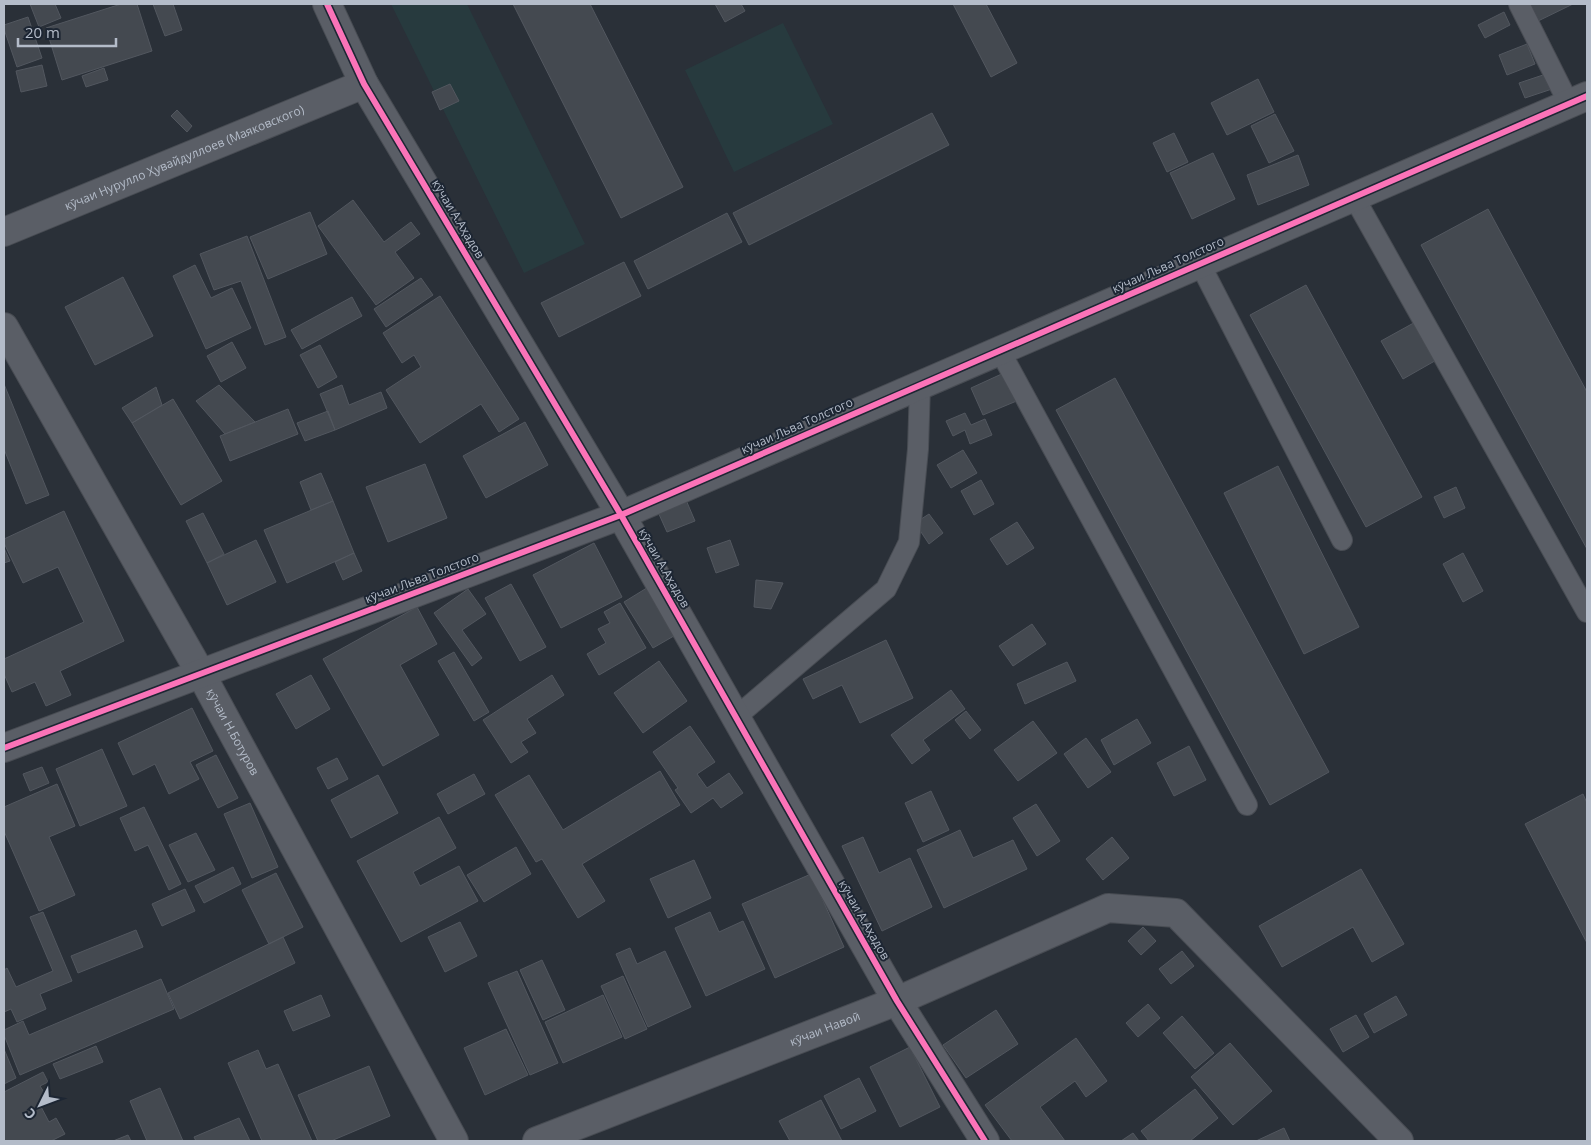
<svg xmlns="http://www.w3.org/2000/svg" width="1591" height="1145" font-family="'Open Sans',sans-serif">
<rect width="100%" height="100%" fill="#2a3038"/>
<path fill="#273a3e" d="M391 4H467L585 244 524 273Z
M783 23 833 124 734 172 685 70Z"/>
<path fill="#444950" stroke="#52575f" d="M30 4H55L61 18 39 27Z
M121 4H137L152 51 62 80 46 28Z
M153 4H173L182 30 165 36Z
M513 4H590L683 187 621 218Z
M715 4H741L745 11 725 22Z
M953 4H986L1017 63 991 77Z
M1527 4H1573L1536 22Z
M1504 12 1510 25 1485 38 1478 25Z
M28 17 42 58 17 67 4 29V25Z
M1527 44 1535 64 1507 75 1499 55Z
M42 65 47 86 21 92 16 71Z
M104 68 108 80 86 87 82 76Z
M1546 74 1552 89 1525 98 1519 83Z
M1258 79 1274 112 1227 135 1211 103Z
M450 84 459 101 440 110 432 92Z
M177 110 192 126 187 132 171 116Z
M932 113 949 145 749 245 733 213Z
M1275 114 1294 151 1269 163 1251 126Z
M1174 133 1188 162 1167 172 1153 143Z
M1213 153 1235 199 1192 219 1170 173Z
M1298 155 1309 185 1258 205 1247 175Z
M353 200 384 242 411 222 420 234 395 252 414 278 376 305 318 226Z
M1488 209 1587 392V549L1421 245Z
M310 212 327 254 268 279 250 237Z
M727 213 742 242 648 289 634 261Z
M247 236 286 337 265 345 241 281 214 290 200 254Z
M624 262 641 296 559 337 541 303Z
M195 265 211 298 232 288 251 328 206 349 173 276Z
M123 277 153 336 95 365 65 307Z
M421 278 433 295 386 327 374 309Z
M1306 285 1422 497 1366 527 1250 315Z
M440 296 519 419 499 432 481 404 420 443 386 390 421 367 414 355 402 363 383 333Z
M352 297 362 316 302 349 291 330Z
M1419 320 1440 358 1403 379 1381 341Z
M232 342 246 368 221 382 207 356Z
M320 345 337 377 318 388 300 355Z
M1006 372 1019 400 983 415 971 388Z
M1115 378 1329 772 1270 805 1056 410Z
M4 384 49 495 26 504 4 449Z
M219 385 255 422 225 434 196 401Z
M342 385 349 405 381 392 387 408 335 430 320 394Z
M156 387 162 405 132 423 122 408Z
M173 399 222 481 181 505 132 423Z
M288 409 298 434 230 461 220 436Z
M328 411 335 430 305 441 297 423Z
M965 413 971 425 985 419 992 435 970 444 965 430 953 436 946 421Z
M525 422 548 465 486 498 463 456Z
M963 450 977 473 951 488 937 465Z
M425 464 447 518 388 542 366 487Z
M1278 466 1359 627 1304 654 1224 493Z
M321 473 333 501 311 510 300 482Z
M981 480 994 504 974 515 961 491Z
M1456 487 1465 508 1444 518 1434 497Z
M686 500 695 521 667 532 658 512Z
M333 501 354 553 287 583 264 530Z
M64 511 124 641 60 671 71 695 46 706 35 682 12 692 4 674V659L84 622 58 567 23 583 4 543V539Z
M203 513 224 554 207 563 186 521Z
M929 514 943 533 929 544 915 523Z
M1017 522 1034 548 1007 565 990 539Z
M256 540 276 582 227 605 207 563Z
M730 540 739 565 716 573 707 548Z
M594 543 622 597 561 628 533 575Z
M4 548 10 561 4 563Z
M354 553 362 571 343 580 335 562Z
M1463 553 1483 591 1463 602 1443 564Z
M756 580 783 583 771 609 754 607Z
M511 584 546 647 520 661 485 598Z
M650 586 679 633 653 648 624 602Z
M468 589 486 614 462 630 482 658 472 666 434 613Z
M620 603 646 648 599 675 587 654 606 643 598 629 610 623 604 612Z
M417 607 437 644 400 665 439 735 383 766 323 659Z
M1032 624 1046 644 1013 666 999 646Z
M886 640 913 698 860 723 842 685 813 699 803 679Z
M454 652 489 712 474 721 438 661Z
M659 661 687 701 643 733 614 693Z
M1067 662 1076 681 1025 704 1017 684Z
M311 675 330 709 296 729 276 694Z
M552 675 564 695 527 719 536 733 521 742 528 752 511 763 483 720Z
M951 690 965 709 923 740 930 750 912 764 891 735Z
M192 708 213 751 190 762 199 779 169 794 155 764 133 775 118 743Z
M966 711 981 730 970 739 955 720Z
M1137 719 1151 743 1114 765 1101 740Z
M1033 721 1057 753 1018 781 994 750Z
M690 726 715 762 697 774 707 788 729 773 743 793 721 808 713 798 691 813 675 790 678 788 653 752Z
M1086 738 1111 772 1088 788 1064 754Z
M1189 746 1206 780 1174 796 1157 763Z
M102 749 127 806 80 826 56 769Z
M216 755 238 798 218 808 196 765Z
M337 758 348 779 328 789 317 768Z
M42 767 49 783 30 791 23 774Z
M660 771 680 805 582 864 605 901 578 918 542 859 536 862 495 795 529 775 563 830Z
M474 774 485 794 448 814 437 794Z
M378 775 398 813 351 838 331 800Z
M57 784 75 826 49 837 75 895 39 911 4 831V807Z
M931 791 949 830 923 842 905 803Z
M1583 794 1587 803V943L1525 824Z
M250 803 278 867 252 878 224 814Z
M1036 804 1060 841 1037 856 1013 818Z
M144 807 181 884 169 890 148 845 135 851 120 818Z
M439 817 456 848 413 872 420 886 459 866 478 901 401 942 357 861Z
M960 830 973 858 1013 840 1027 869 944 908 917 850Z
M196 833 215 870 188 882 169 845Z
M863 837 879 873 910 858 932 907 882 931 842 846Z
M1112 837 1129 858 1103 880 1086 859Z
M516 847 531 874 484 902 467 875Z
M694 860 711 898 668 918 650 879Z
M233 867 241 884 204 903 195 886Z
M1361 869 1404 944 1372 962 1353 927 1282 967 1259 926Z
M276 873 303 927 269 944 242 890Z
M811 874 844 947 775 978 742 904Z
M185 889 195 911 162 926 152 904Z
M43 912 72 981 40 994 46 1009 17 1022 11 1009 4 1012V970L7 968 16 987 53 971 30 917Z
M710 912 719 932 743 921 765 969 706 996 675 928Z
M460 922 477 956 445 972 428 937Z
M1143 927 1156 941 1141 955 1128 941Z
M136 930 143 947 78 973 71 956Z
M283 937 295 963 180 1019 168 993Z
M630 948 637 964 665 951 691 1007 648 1027 616 954Z
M1182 951 1194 966 1171 984 1159 969Z
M542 960 565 1010 543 1020 520 970Z
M517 971 558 1063 530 1075 488 983Z
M623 976 647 1029 625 1039 601 986Z
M161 979 174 1009 20 1075 4 1035V1030L23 1021 29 1035Z
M321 995 330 1016 293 1031 284 1011Z
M603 995 622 1037 563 1063 545 1022Z
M1396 996 1407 1015 1374 1033 1364 1014Z
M1148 1004 1160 1018 1138 1037 1126 1023Z
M996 1010 1018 1044 966 1078 943 1045Z
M1356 1015 1369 1037 1343 1052 1330 1029Z
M1182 1016 1214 1053 1195 1069 1163 1033Z
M506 1029 528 1075 485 1095 464 1048Z
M1076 1038 1107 1081 1086 1097 1075 1081 1040 1107 1065 1141H1012L985 1105Z
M1230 1043 1272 1091 1233 1125 1191 1077Z
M96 1046 103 1062 60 1079 53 1064Z
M910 1047 940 1107 900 1127 870 1067Z
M4 1049 16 1078 4 1084Z
M258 1050 266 1069 278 1064 312 1141H262L228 1063Z
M369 1066 390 1116 331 1141H318L298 1095Z
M43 1072 48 1082 40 1086 47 1097 38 1101 49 1122 56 1118 65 1134 51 1141H4V1092Z
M859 1078 876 1111 841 1129 824 1096Z
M160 1088 183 1141H147L130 1101Z
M1195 1089 1218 1118 1190 1141H1149L1141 1131Z
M821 1100 842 1141H790L779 1121Z
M239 1118 250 1141H196L194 1137Z
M1284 1128 1290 1141H1256Z
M1133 1133 1139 1141H1121Z
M128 1135 131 1141H113Z"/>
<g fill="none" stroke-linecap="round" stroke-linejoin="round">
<g stroke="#484c53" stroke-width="22">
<path id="service" d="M1519 4 1569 104
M1354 197 1587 612
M1200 264 1342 540
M1000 351 1247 805
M736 717 886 589 909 542 918 449 920 385"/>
</g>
<g stroke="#484c53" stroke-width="30">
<g id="minor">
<path d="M327 4 364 84 621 515 897 1001 985 1141"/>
<path id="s1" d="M4 232 364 84"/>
<path id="s2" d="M4 327 201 674 454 1141"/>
<path d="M4 748 621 515 1587 96"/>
<path id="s3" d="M537 1141 897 1001 1108 908 1176 913 1399 1141"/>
</g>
</g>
<use href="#service" stroke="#5a5e66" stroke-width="20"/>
<use href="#minor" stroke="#5a5e66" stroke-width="28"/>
<g stroke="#1d2633" stroke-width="9">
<path id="cycleway" d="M327 4 364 84 621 515 897 1001 985 1141
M4 748 621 515 1587 96"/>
</g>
<use href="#cycleway" stroke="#fb73b8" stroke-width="6"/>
</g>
<g text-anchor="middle" stroke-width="4" stroke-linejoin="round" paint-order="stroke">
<g font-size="12" fill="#b4bcc9" stroke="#1d2633">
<text dy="4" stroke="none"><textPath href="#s1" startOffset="195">кӯчаи Нурулло Ҳувайдуллоев (Маяковского)</textPath></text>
<text transform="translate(458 219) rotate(59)" y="4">кӯчаи А.Аҳадов</text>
<text transform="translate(1168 265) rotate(-24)" y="4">кӯчаи Льва Толстого</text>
<text transform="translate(797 426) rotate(-24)" y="4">кӯчаи Льва Толстого</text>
<text transform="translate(664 568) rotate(60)" y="4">кӯчаи А.Аҳадов</text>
<text transform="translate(422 578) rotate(-21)" y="4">кӯчаи Льва Толстого</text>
<text dy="4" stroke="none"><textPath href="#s2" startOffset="465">кӯчаи Н.Ботуров</textPath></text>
<text transform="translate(864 920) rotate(60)" y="4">кӯчаи А.Аҳадов</text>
<text dy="4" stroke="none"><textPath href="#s3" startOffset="309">кӯчаи Навоӣ</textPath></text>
</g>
</g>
<rect width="1591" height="1145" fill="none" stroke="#b4bcc9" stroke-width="10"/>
<g transform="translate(40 1105) rotate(228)" stroke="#1d2633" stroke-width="4" paint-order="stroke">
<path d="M0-4L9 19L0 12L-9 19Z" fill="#b4bcc9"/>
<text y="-8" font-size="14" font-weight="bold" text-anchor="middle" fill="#b4bcc9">С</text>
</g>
<path d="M18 38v8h98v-8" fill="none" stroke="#b4bcc9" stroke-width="2.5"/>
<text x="25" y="38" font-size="15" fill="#b4bcc9" stroke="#1d2633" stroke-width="4" paint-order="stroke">20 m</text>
</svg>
